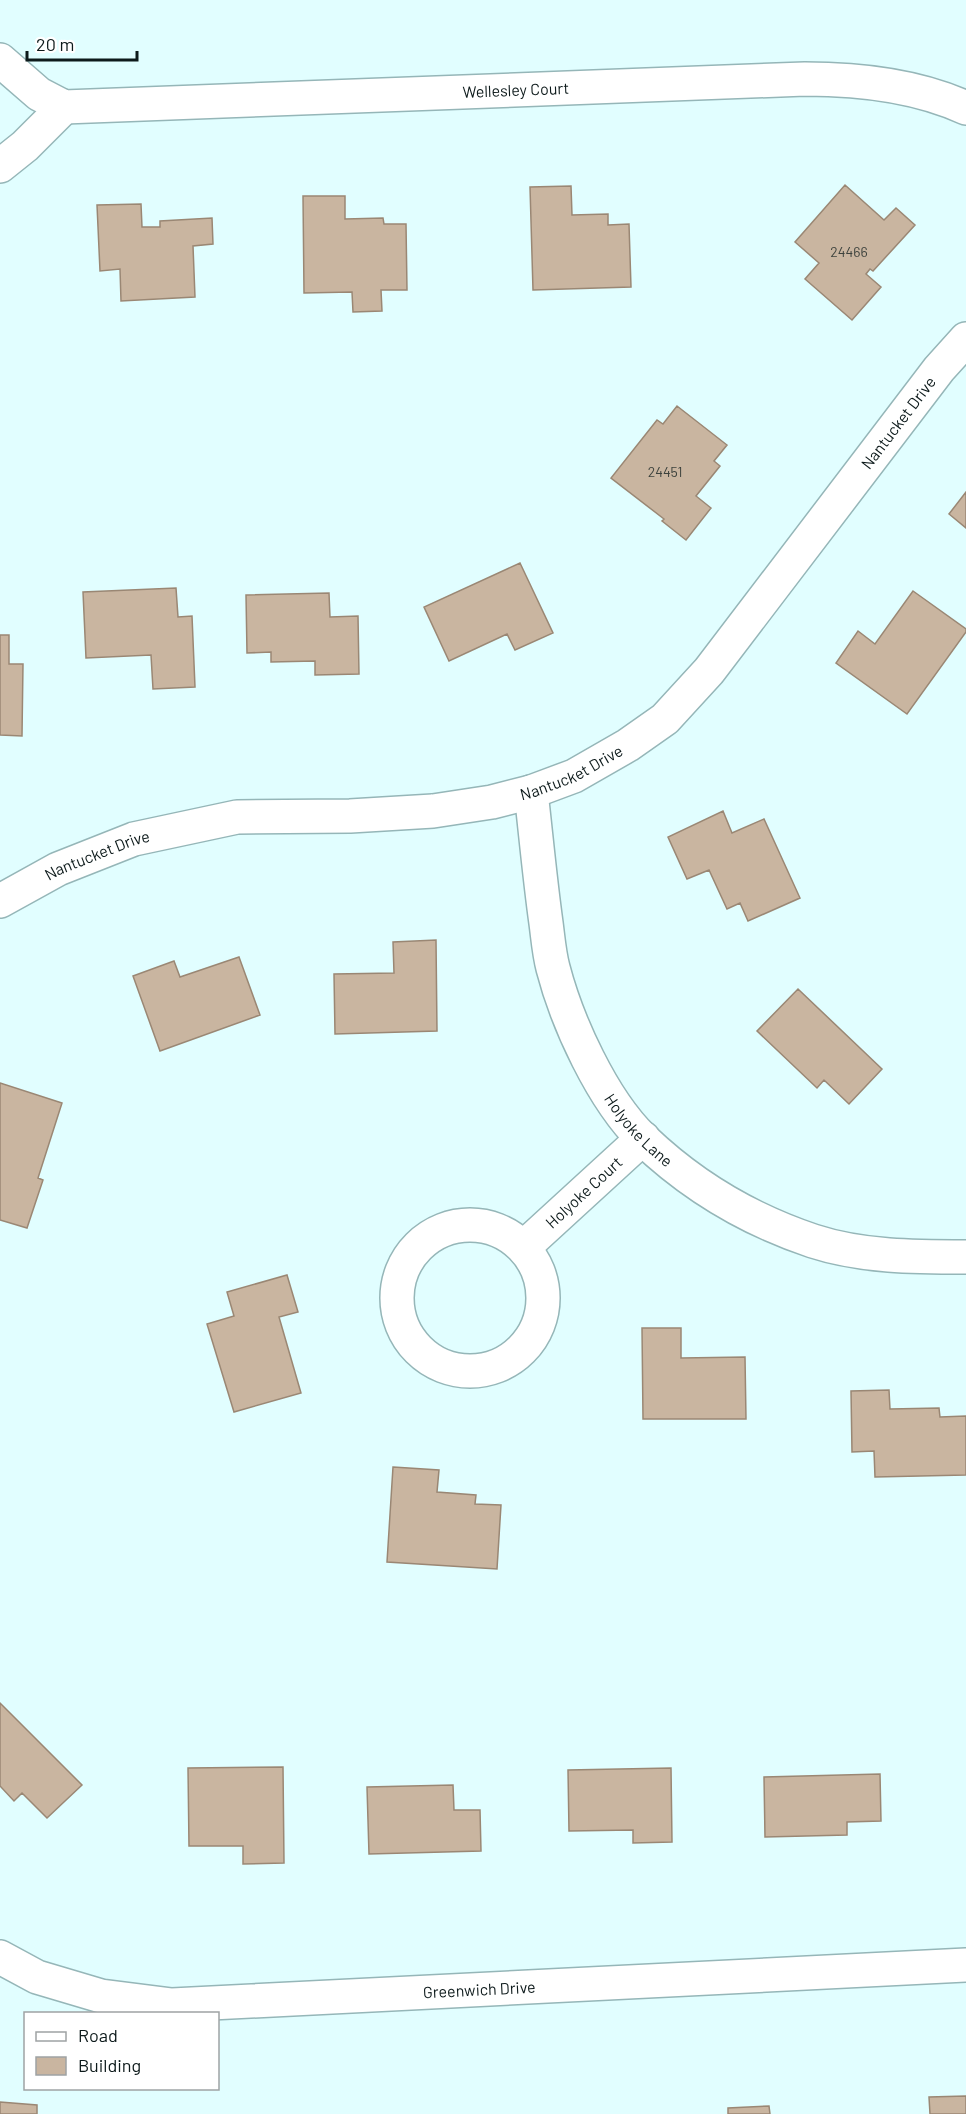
<svg xmlns="http://www.w3.org/2000/svg" width="966" height="2114" font-family="Barlow,sans-serif">
<rect width="100%" height="100%" fill="#e1feff"/>
<path fill="#c9b5a0" stroke="#9a8774" stroke-width="1.5" d="M845 185 884 220 896 208 915 225 873 271 870 269 866 274 881 287 852 320 805 279 819 263 795 242Z
M571 186 572 215 608 214V225L629 224 631 287 533 290 530 187Z
M303 196H345V219L383 218 384 224H406L407 290H381L382 311 353 312 352 292 304 293Z
M141 204 142 227H160V221L212 218 213 244 193 246 195 297 121 301 120 269 100 271 97 205Z
M677 406 727 445 714 461 720 466 696 496 711 508 686 540 662 521 664 519 611 478 657 420 663 424Z
M966 492V528L949 514Z
M520 563 553 633 515 650 507 634 449 661 424 607Z
M176 588 178 617 192 616 195 687 153 689 151 655 86 658 83 592Z
M913 591 966 629V632L907 714 836 663 858 631 875 644Z
M329 593 330 617 358 616 359 674 315 675V661L271 662V652L247 653 246 595Z
M0 635H9V664H23L22 736 0 735Z
M723 811 732 833 764 819 800 898 748 921 740 903 727 909 709 870 687 879 668 837Z
M436 940 437 1031 335 1034 334 974 394 973 393 942Z
M239 957 260 1015 160 1051 133 976 174 961 180 977Z
M798 989 882 1069 849 1104 824 1080 817 1088 757 1031Z
M0 1083 62 1103 38 1178 43 1180 27 1228 0 1220Z
M287 1275 298 1312 279 1317 301 1393 234 1412 207 1324 234 1316 227 1292Z
M642 1328H681V1358L745 1357 746 1419H643Z
M889 1390 890 1409 939 1408 940 1417 966 1416V1475L875 1477 874 1451 852 1452 851 1391Z
M393 1467 439 1470 437 1492 476 1495 475 1504 501 1505 497 1569 387 1562Z
M0 1703 82 1785 47 1818 22 1793 14 1801 0 1786Z
M283 1767 284 1863 243 1864V1846H189L188 1768Z
M671 1768 672 1842 633 1843V1830L569 1831 568 1770Z
M880 1774 881 1821 847 1822V1835L765 1837 764 1777Z
M453 1785 454 1810H480L481 1851 369 1854 367 1787Z
M966 2096V2114H930L929 2097Z
M0 2102 37 2105V2114H0Z
M769 2106 770 2114H728V2108Z"/>
<g fill="none" stroke-linecap="round" stroke-linejoin="round">
<g stroke="#95b6b8" stroke-width="36">
<g id="street">
<path id="s1" d="M0 60 39 94 64 107 805 79C859 79 916 85 966 108"/>
<path d="M0 166 25 146 64 107"/>
<path id="s2" d="M531 792C536 836 540 880 546 923 548 938 549 953 553 968 567 1022 602 1099 643 1139 691 1185 750 1220 813 1241 862 1257 915 1257 966 1257"/>
<path id="s3" d="M0 901 58 869 134 839 237 817 350 816 433 811 492 802 531 792 574 776 628 745 665 719 709 671 939 369 966 339"/>
<circle cx="470" cy="1298" r="73"/>
<path id="s4" d="M524 1247 643 1138"/>
<path id="s5" d="M0 1957 37 1977 101 1996 172 2005 966 1965"/>
</g>
</g>
<use href="#street" stroke="#fff" stroke-width="33"/>
</g>
<g text-anchor="middle" stroke-width="5" stroke-linejoin="round" paint-order="stroke">
<g font-size="14" fill="#3c413c">
<text x="849" y="257">24466</text>
<text x="665" y="477">24451</text>
</g>
<g font-size="16" fill="#0d1a1b" stroke="#fff">
<text dy="6" stroke="none"><textPath href="#s1" startOffset="532">Wellesley Court</textPath></text>
<text dy="6" stroke="none"><textPath href="#s3" startOffset="1080">Nantucket Drive</textPath></text>
<text dy="6" stroke="none"><textPath href="#s3" startOffset="594">Nantucket Drive</textPath></text>
<text dy="6" stroke="none"><textPath href="#s3" startOffset="108">Nantucket Drive</textPath></text>
<text dy="6" stroke="none"><textPath href="#s2" startOffset="363">Holyoke Lane</textPath></text>
<text dy="6" stroke="none"><textPath href="#s4" startOffset="81">Holyoke Court</textPath></text>
<text dy="6" stroke="none"><textPath href="#s5" startOffset="488">Greenwich Drive</textPath></text>
</g>
</g>
<rect x="24" y="2012" width="195" height="78" fill="#ffffff" stroke="#9ea3a4" stroke-width="1.5"/>
<rect x="36" y="2032" width="30" height="9" fill="#ffffff" stroke="#9ea3a4" stroke-width="1.5"/>
<text x="78" y="2042" font-size="18" fill="#0d1a1b">Road</text>
<rect x="36" y="2057" width="30" height="18" fill="#c9b5a0" stroke="#9ea3a4" stroke-width="1.5"/>
<text x="78" y="2072" font-size="18" fill="#0d1a1b">Building</text>
<path d="M27 51v9h110v-9" fill="none" stroke="#0d1a1b" stroke-width="3"/>
<text x="36" y="51" font-size="18" fill="#0d1a1b" stroke="#ffffff" stroke-width="4.5" paint-order="stroke">20 m</text>
</svg>
